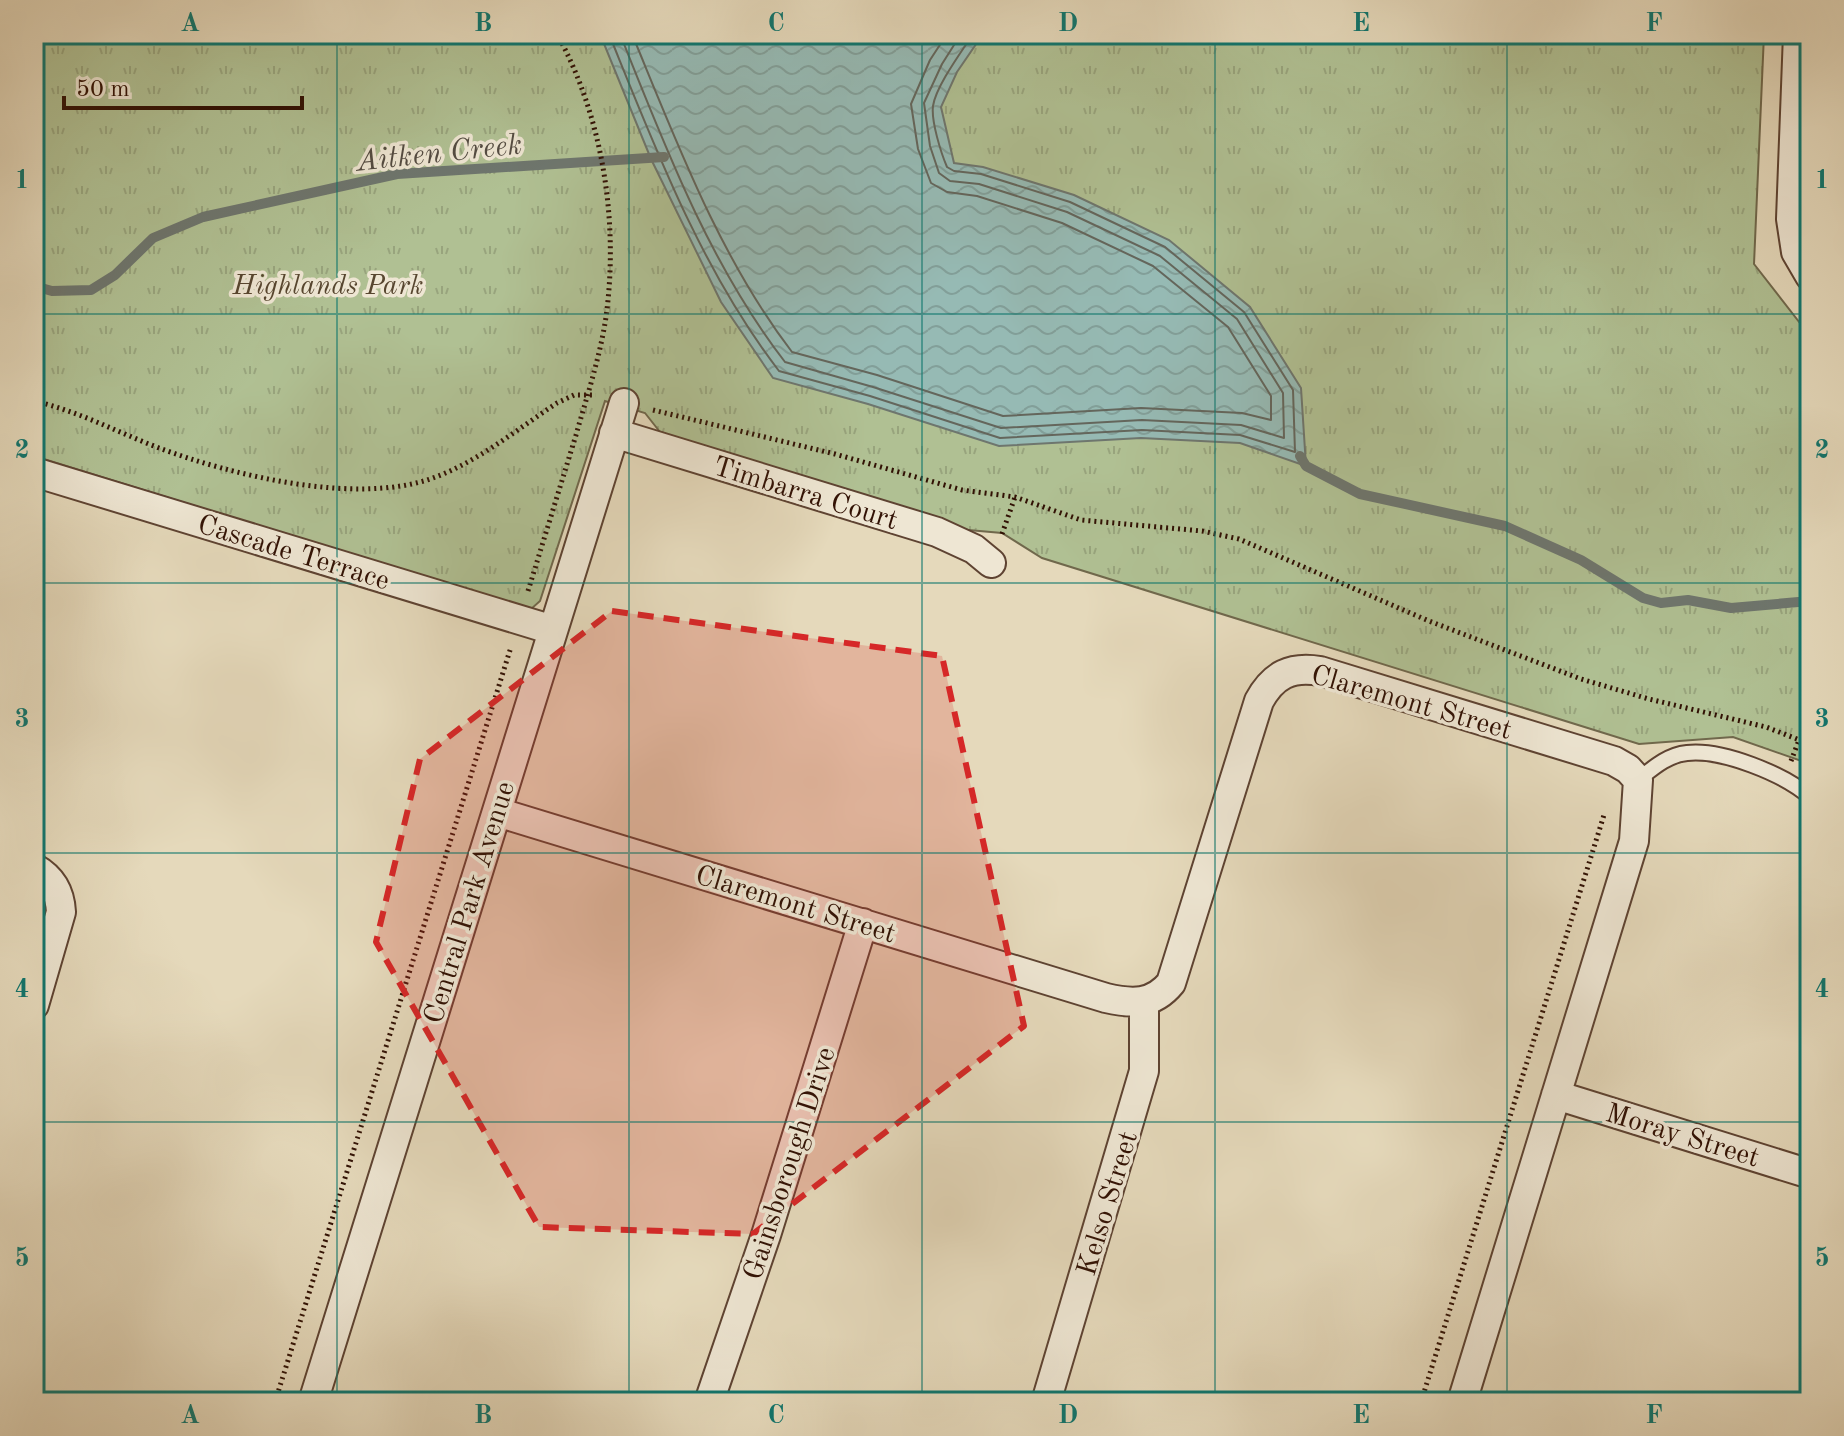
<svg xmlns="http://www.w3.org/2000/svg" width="1844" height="1436" font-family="'Old Standard TT',serif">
<defs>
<pattern id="park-tufts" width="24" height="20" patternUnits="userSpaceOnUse" patternTransform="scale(2)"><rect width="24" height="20" fill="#b0c093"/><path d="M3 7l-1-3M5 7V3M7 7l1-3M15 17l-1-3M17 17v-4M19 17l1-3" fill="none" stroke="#98a47d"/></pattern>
<pattern id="water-waves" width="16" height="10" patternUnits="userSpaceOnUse" patternTransform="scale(2)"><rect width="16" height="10" fill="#96bab4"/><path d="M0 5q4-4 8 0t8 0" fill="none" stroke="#829f99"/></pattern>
</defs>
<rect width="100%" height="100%" fill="#e5d9bb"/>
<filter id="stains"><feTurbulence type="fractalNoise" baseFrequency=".0025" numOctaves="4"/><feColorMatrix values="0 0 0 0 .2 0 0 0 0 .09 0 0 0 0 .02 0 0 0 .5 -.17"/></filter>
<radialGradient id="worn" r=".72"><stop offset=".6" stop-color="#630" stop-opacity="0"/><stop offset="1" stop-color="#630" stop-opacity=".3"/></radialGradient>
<path fill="url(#park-tufts)" stroke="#70684c" stroke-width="2" d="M34 34H1764L1754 264 1810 336V764L1733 737 1639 744 1042 558 1002 533 957 529 660 432 645 413 605 401 540 601 530 610 34 456Z"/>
<path fill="url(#water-waves)" stroke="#6e766e" stroke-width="2" d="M600 34H983L957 72 941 107 954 163 983 167 1074 195 1169 240 1250 307 1301 388 1306 466 1240 443 1141 438 999 446 868 404 773 378 721 302 651 159Z"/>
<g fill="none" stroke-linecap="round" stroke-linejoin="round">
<path stroke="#64665c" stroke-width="2" d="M609 34C656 150 702 271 779 371L870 396 1000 438 1142 430 1240 435 1295 452 1293 390 1244 312 1165 247 1070 202 981 174 954 171 947 167C941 153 931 121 933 106 936 86 962 51 973 34
M620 34C665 147 710 265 785 362L873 387 1001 428 1142 420 1241 425 1284 438 1283 393 1237 319 1160 256 1067 212 979 184 950 181 939 173 930 146 924 103 942 64 961 34
M632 34C677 143 720 258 792 352L877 375 1003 416 1141 408 1242 413 1271 420V396L1228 327 1153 266 1062 223 977 196 947 192 931 183 918 149 911 104 930 60 947 34"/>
<path stroke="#6e766e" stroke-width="10" d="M34 286 52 291 91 290 115 275 153 238 203 217 397 174 664 157
M1300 456 1306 466 1360 494 1505 526 1581 560 1643 598 1661 603 1688 600 1731 608 1810 601"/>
<g stroke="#5e4332" stroke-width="18">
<path id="service" d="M1638 780C1652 769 1667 755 1687 753 1722 749 1784 774 1810 797"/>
</g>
<g stroke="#5e4332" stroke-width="32">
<path id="minor" d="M1798 34 1791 219 1796 252 1810 276
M614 433 937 532 974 549 991 563
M34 472 553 630
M497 812 1106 998C1132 1004 1153 1005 1171 983L1259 701C1273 675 1291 666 1320 671L1614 761 1628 769 1638 780 1634 841 1462 1402
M34 868C52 878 60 892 61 912L34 1005
M1556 1095 1810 1174
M313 1402 624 403
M709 1402 766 1235 863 923
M1046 1402 1144 1071V1002"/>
</g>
<path stroke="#311104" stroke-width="5" stroke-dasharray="2 4" stroke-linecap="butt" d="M1801 304 1810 316
M34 401C78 411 117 432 159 448 232 475 350 504 427 480 474 465 516 430 557 403L574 395H596
M653 410 835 454 962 490 1015 497 1081 520 1202 531 1239 539 1429 621 1581 679 1649 699 1766 727 1810 744
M1002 534 1015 497
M528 591C544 539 560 487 576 435 587 396 600 357 606 317 619 223 603 117 557 34
M1791 761 1799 740
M275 1402 511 647
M1421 1402 1604 815"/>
<use href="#service" stroke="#eee6d3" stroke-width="14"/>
<use href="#minor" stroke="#eee6d3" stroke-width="28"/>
</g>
<path fill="#d62828" fill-opacity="0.2" stroke="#d62828" stroke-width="6" stroke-dasharray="16 10" stroke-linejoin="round" d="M612 611 942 656 1024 1026 753 1234 539 1227 376 942 420 759Z"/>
<path fill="none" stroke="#0f766e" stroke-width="2" stroke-opacity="0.55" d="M337 34V1402M629 34V1402M922 34V1402M1215 34V1402M1507 34V1402M34 314H1810M34 583H1810M34 853H1810M34 1122H1810"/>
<g text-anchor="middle" stroke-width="7" stroke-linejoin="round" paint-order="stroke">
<g font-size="28" font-style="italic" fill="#57462f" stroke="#eee6d3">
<text x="328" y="294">Highlands Park</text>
</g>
<g font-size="28" fill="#311104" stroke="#eee6d3">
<text transform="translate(806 492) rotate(17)" y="10">Timbarra Court</text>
<text transform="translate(294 551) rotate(17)" y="10">Cascade Terrace</text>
<text transform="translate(1412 701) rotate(16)" y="10">Claremont Street</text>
<text transform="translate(468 902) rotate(-73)" y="10">Central Park Avenue</text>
<text transform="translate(796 903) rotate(17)" y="10">Claremont Street</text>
<text transform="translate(1683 1134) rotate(17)" y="10">Moray Street</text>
<text transform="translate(788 1163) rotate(-72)" y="10">Gainsborough Drive</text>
<text transform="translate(1106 1203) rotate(-73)" y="10">Kelso Street</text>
</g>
<g font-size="30" font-style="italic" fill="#544c42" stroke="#eee6d3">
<text transform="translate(439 152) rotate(-6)" y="10">Aitken Creek</text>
</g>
</g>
<rect width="1844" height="1436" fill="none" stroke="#e5d9bb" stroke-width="88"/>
<path d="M64 96v12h238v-12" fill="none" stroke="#311104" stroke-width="4"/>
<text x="76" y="96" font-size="24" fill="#311104" stroke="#eee6d3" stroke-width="6" paint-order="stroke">50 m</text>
<rect x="44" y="44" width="1756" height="1348" fill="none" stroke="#0f766e" stroke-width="3"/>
<g font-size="26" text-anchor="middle" font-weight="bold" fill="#0f766e">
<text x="190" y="31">A</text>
<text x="483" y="31">B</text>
<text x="776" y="31">C</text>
<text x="1068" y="31">D</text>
<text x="1361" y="31">E</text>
<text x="1654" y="31">F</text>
<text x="22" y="188">1</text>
<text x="1822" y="188">1</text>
<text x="22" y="458">2</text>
<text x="1822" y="458">2</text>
<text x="22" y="727">3</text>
<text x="1822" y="727">3</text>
<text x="22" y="997">4</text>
<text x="1822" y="997">4</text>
<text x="22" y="1266">5</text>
<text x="1822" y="1266">5</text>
<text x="190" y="1423">A</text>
<text x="483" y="1423">B</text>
<text x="776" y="1423">C</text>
<text x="1068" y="1423">D</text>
<text x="1361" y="1423">E</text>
<text x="1654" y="1423">F</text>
</g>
<rect width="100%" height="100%" filter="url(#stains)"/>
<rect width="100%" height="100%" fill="url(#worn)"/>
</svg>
